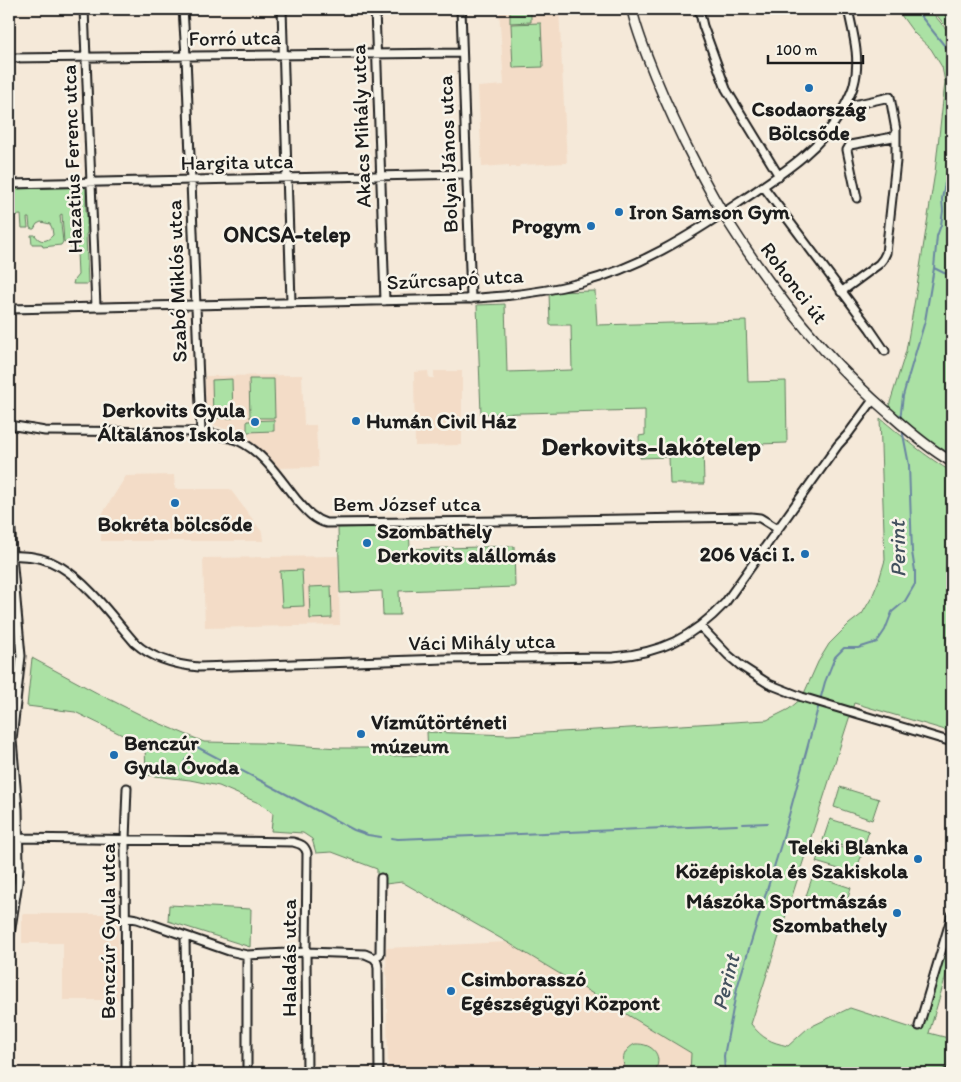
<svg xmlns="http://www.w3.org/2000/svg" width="961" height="1082" font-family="Itim,sans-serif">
<rect width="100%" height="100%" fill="#f5e9d9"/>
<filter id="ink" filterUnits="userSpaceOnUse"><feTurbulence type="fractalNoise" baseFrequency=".02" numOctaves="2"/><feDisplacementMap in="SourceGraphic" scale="10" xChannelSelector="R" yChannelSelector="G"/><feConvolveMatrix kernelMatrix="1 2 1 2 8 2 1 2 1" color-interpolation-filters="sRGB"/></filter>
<g filter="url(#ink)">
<path fill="#f3dcc7" d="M499 9H559L567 163 520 165 519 167H509V165L482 167 478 87 504 85Z
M428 371 429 378H434V371H462V445L415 446 414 372Z
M302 375 304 425H316L318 467 277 468 261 449 241 436 226 429 208 423 206 420 205 376Z
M174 475 175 489H230L262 532 263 541H101V516L126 476Z
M338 556 340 625 205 628 203 558Z
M22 914H118L119 1000H63V943H22Z
M507 942 692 1053 690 1073H388L386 948Z"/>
<path fill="#abe1a4" stroke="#647e60" d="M510 9H531V22L510 23Z
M899 9H929L952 36V230L948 261 952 239V270L947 269V270L952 272V455L924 437 888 409 906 351 916 293 935 172 945 82 942 67 931 49 914 33 901 15Z
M932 9H952V32L943 23Z
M541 23 543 67 513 68 511 24Z
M86 187V213L87 214V233L86 234 88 284H73L74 280 78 275 77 252 64 242 62 214 60 215 63 242 61 245 43 247 42 244H32L31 235H35C40 243 47 242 53 235L52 228 50 224 41 222 37 224 34 229H32L30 228 29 218H27L28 228H22L21 215 9 216V189Z
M595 291 597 325 746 321 748 382 786 381 787 443 703 446 704 484H670L669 457 640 458 639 436 645 435V410L481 414 477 305 505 304 507 372 572 370 571 325H550L549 292Z
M232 379 233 418H213L212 380Z
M249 379H274L275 418H250Z
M880 418C903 437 926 457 952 472V732L854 703 751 1024C763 1039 770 1042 788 1046L808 1028 850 1008 921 1031 952 926V955L929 1033 952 1039V1065L936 1073H690L691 1053 507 942 402 882 377 885V869L332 852 316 853 312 839 303 833 271 831 273 813 261 804 219 786 190 780 146 775 145 746 75 712 27 706 32 658 99 694 147 718 204 742 261 743 339 748H389L390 756 428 755 427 732 509 735 767 720 789 709 802 698 818 662 829 644 849 624 862 614 872 597 879 580 885 560Z
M274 420V431L247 432V421Z
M409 526 410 549 514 546 515 587 399 591 400 615H383L382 591 340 593 338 528Z
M302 570 304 606 282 607 280 571Z
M331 586 332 618 310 619 309 587Z
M840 787 879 799 872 820 834 807Z
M830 819 869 831 862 852 823 840Z
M823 842 862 854 855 874 816 862Z
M813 875 851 888 845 908 806 896Z
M169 905 251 909 250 947 168 921Z
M635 1044C654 1043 664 1057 654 1073H627C620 1061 623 1050 635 1044Z"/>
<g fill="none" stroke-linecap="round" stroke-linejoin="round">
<path stroke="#6a86a1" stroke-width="2" d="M915 9 952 55
M934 268 944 273 952 275
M900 420 903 396 908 378 925 321 934 268 937 236 941 225 943 211 942 199 945 183 950 170 952 151
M9 591 12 650 11 652
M191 750 193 747 195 746 354 830 368 835 381 837
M181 770 186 759
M743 824 768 823
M391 838 398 839 737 825
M725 1073 724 1056 737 988 782 841 825 682 835 657 844 648H858L877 642 885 630 892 612 905 601 915 584V571L912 552 909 465 902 429"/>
<g stroke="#1c1c1c" stroke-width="11">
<path id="minor" d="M84 9 96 307
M183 9 186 56 201 432
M282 9 291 302
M375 9 385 301
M461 9 471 299
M699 9 703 26 726 89 779 176
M9 58 462 53
M844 107 890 97 896 130V134L893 137 850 145 847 150 857 198
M9 184 466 174
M763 186 870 329 885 351
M841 292 879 264 883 259 886 253 896 161V134
M9 309 463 299C502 297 541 293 580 283 638 268 688 237 738 203 776 177 818 153 842 111 846 103 852 93 854 84 861 59 853 33 848 9
M9 425 45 431 201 432C214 434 227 436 239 441 263 452 280 479 296 499 305 509 312 519 326 523L501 521 751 517 760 518 778 529
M9 492 12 556 21 656 12 740 18 809 19 867 18 882 9 941
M12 556C29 555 46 558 61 567 89 584 113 618 135 643 153 659 175 665 199 667L445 659 613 657C661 653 692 638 725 603L838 445 848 434 873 400
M700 626 728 655 741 666 769 684 802 697 952 742
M9 810 18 809
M18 838 293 842C300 844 305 845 307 853L306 952 307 1073
M125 917 137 919 229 951 247 955 306 952 365 954 374 958
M185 937 187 1073
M247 955V1073
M374 958 377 962 378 967 379 1073
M374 958 380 954 381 878
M919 1026 952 915
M126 1073 125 839 127 788
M948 1073 952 1071"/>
</g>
<g stroke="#1c1c1c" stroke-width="12">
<path id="major" d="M632 9C635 25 641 40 647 56 658 85 671 114 685 143 699 170 712 197 729 223 774 294 827 361 892 416 911 433 930 449 952 462"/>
</g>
<use href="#minor" stroke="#f7f3e8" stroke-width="7"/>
<use href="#major" stroke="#f7f3e8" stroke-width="9"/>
</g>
</g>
<g fill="#1f6fb2" stroke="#f7f3e8" stroke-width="2">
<circle cx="809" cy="88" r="5"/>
<circle cx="619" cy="212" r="5"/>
<circle cx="591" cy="226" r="5"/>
<circle cx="356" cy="421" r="5"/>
<circle cx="255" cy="422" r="5"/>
<circle cx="175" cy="503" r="5"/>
<circle cx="367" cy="543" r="5"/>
<circle cx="805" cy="554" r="5"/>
<circle cx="361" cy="734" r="5"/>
<circle cx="114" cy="755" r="5"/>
<circle cx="918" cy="859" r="5"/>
<circle cx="897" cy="913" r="5"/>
<circle cx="451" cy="991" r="5"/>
</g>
<g text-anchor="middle" stroke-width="5" stroke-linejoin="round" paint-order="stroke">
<g font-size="21" fill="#1c1c1c" stroke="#f7f3e8">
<text transform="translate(235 38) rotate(-1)" y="7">Forró utca</text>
<text transform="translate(361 126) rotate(-92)" y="7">Akacs Mihály utca</text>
<text transform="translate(448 154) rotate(-92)" y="7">Bolyai János utca</text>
<text transform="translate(72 159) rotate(-92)" y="7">Hazatius Ferenc utca</text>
<text transform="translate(237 162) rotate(-1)" y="7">Hargita utca</text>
<text transform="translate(455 279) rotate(-3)" y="7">Szűrcsapó utca</text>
<text transform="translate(177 281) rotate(-92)" y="7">Szabó Miklós utca</text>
<text transform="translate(794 283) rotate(53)" y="7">Rohonci út</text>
<text x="407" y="511">Bem József utca</text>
<text transform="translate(482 642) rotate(-1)" y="7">Váci Mihály utca</text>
<text transform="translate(108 931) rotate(-90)" y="7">Benczúr Gyula utca</text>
<text transform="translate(289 958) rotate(-90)" y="7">Haladás utca</text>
</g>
<g font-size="21" font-weight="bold" fill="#1c1c1c" stroke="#f7f3e8" text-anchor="start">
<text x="809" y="116" text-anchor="middle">Csodaország<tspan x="809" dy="24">Bölcsőde</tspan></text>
<text x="629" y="219">Iron Samson Gym</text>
<text x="581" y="233" text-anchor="end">Progym</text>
<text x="245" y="417" text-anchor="end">Derkovits Gyula<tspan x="245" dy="24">Általános Iskola</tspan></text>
<text x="366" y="428">Humán Civil Ház</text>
<text x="175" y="531" text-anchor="middle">Bokréta bölcsőde</text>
<text x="377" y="538">Szombathely<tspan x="377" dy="24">Derkovits alállomás</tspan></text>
<text x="795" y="561" text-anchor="end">206 Váci I.</text>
<text x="371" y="729">Vízműtörténeti<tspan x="371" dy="24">múzeum</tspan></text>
<text x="124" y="750">Benczúr<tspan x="124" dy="24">Gyula Óvoda</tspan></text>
<text x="908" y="854" text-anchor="end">Teleki Blanka<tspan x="908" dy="24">Középiskola és Szakiskola</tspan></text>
<text x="887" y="908" text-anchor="end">Mászóka Sportmászás<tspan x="887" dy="24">Szombathely</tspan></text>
<text x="461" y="986">Csimborasszó<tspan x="461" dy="24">Egészségügyi Központ</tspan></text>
</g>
<g font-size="22" font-weight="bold" fill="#1c1c1c" stroke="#f7f3e8">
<text x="287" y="242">ONCSA-telep</text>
</g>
<g font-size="22" font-style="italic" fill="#43515e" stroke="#f7f3e8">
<text transform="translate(897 549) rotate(-91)" y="8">Perint</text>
<text transform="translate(725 982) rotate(-76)" y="8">Perint</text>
</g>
<g font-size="26" font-weight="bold" fill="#1c1c1c" stroke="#f7f3e8">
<text x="651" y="455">Derkovits-lakótelep</text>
</g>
</g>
<rect width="961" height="1082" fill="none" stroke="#f7f3e8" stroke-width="30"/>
<rect x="15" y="15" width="931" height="1052" fill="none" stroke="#1c1c1c" stroke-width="2" filter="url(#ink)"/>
<path d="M768 55v8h95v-8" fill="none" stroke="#1c1c1c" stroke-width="2.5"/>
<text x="776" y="55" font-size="15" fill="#1c1c1c" stroke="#f7f3e8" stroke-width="4" paint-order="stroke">100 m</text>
</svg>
